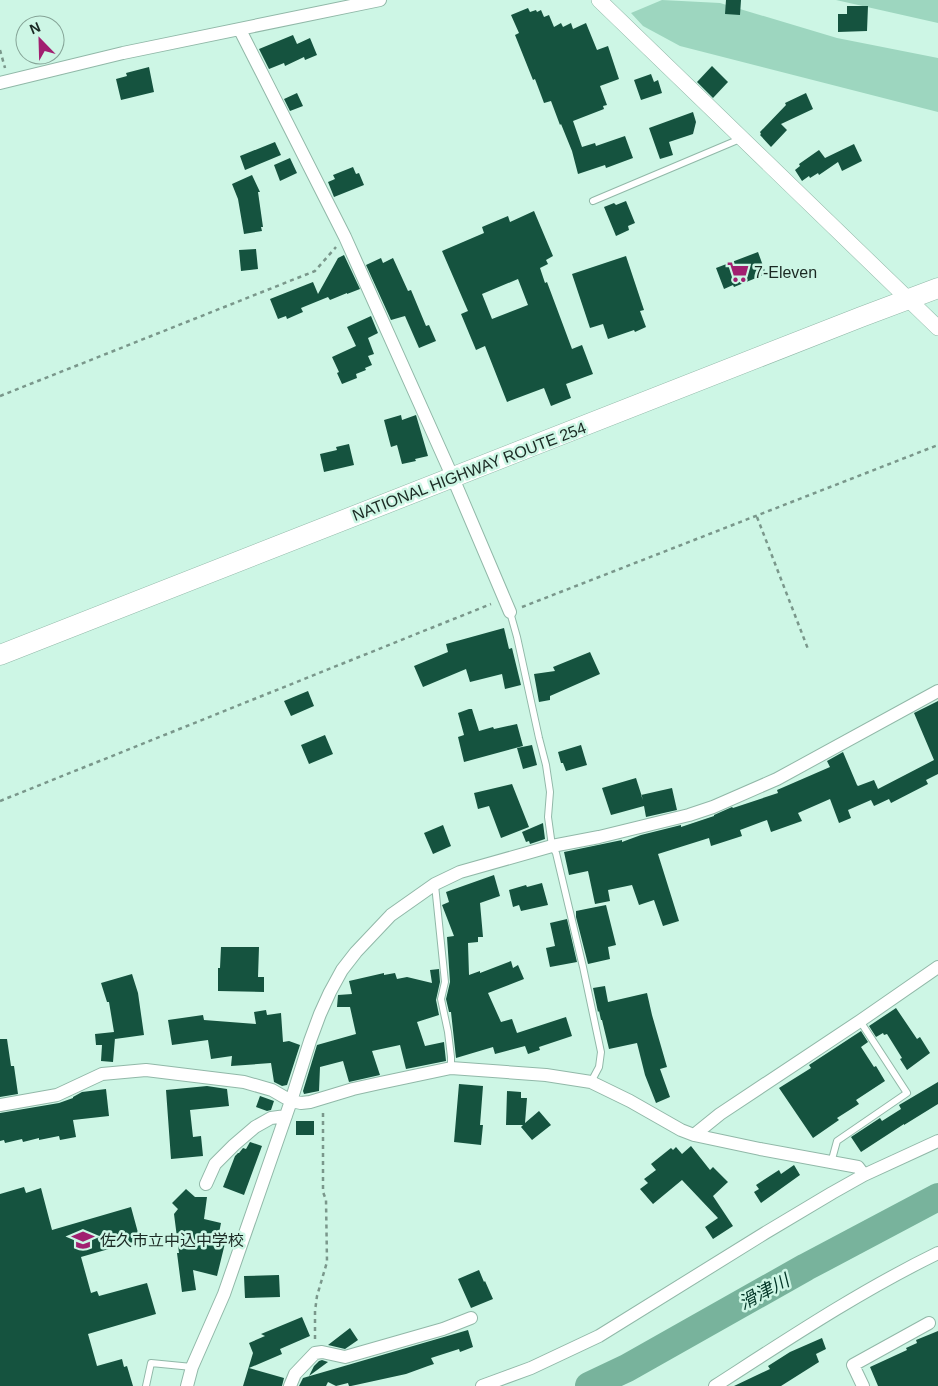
<svg xmlns="http://www.w3.org/2000/svg" width="938" height="1386" font-family="Helvetica,'Noto Sans JP',sans-serif">
<rect width="100%" height="100%" fill="#cdf6e5"/>
<path fill="#9dd6bf" d="M662 0 720 3 837 38 938 58V112L680 46 643 26 631 13Z
M836 0H938V23Z"/>
<g fill="none" stroke-linecap="round" stroke-linejoin="round">
<path stroke="#78b39c" stroke-width="28" d="M589 1386 627 1368 806 1267 938 1197"/>
</g>
<path fill="#15533f" fill-rule="evenodd" d="M726 0H741L740 15 725 14Z
M847 6H868L867 31 838 32V14H847Z
M528 8 530 12 536 10 537 12 541 10 544 17 549 15 554 27 561 23 563 27 571 23 573 29 586 23 597 50 608 46 619 79 600 86 607 105 603 106 604 109 573 121 582 147 595 143 596 146 625 136 633 158 606 168 605 165 578 174 572 151 561 124 560 125 551 101 544 103 535 79 533 80 515 35 519 33 511 15Z
M293 35 297 44 310 38 317 55 305 60 304 57 285 66 284 63 269 69 259 49Z
M712 66 728 82 713 98 697 82Z
M149 67 154 92 121 100 116 79 127 76 126 73Z
M651 74 654 82 658 80 662 93 641 100 634 80Z
M297 93 303 106 290 111 284 99Z
M806 93 813 109 781 124 787 130 771 147 760 135 761 134 760 132 786 105 785 103Z
M693 112 696 122 693 134 669 142 673 155 660 159 649 128Z
M275 142 281 155 245 170 240 156Z
M854 144 862 161 842 171 838 162 819 175 818 173 810 178 809 176 802 181 795 170 800 166 799 164 819 150 825 158Z
M290 158 297 173 280 181 274 165Z
M353 167 356 174 359 173 364 185 334 197 328 182 335 179 333 175Z
M252 175 260 192H258L263 227H261L262 231 244 234 238 199 232 184Z
M626 201 635 223 628 226 629 230 616 236 604 207 614 203 616 205Z
M534 211 553 256 546 260 548 264 540 268 545 283 547 282 572 349 582 345 593 374 566 384 571 398 551 406 544 388 507 402 485 346 476 350 461 314 468 311 442 251 484 233 482 227 508 216 510 222ZM518 279 528 305 492 319 482 294Z
M256 249 258 269 241 271 239 250Z
M758 252 766 274 734 287 733 285 724 289 716 268Z
M344 255 360 289 347 294V293L330 300 328 297 301 308 303 312 287 319 286 316 278 319 270 299 313 282 318 294 338 258Z
M626 256 644 310 640 311 646 327 635 332 634 330 608 339 603 324 590 328 572 274Z
M381 258 383 263 393 258 408 291 411 290 426 326 429 325 436 341 419 348 405 316 391 320 366 265Z
M371 316 378 333 368 338 374 354 368 356 372 365 365 368 366 370 356 374 357 378 342 384 337 373 339 372 332 357 356 346 347 327Z
M401 415 402 420 416 415 428 456 415 459 416 461 402 464 397 445 391 447 384 420Z
M349 444 354 465 324 472 320 454 337 450 336 447Z
M504 628 509 649 512 648 521 685 505 689 502 674 470 682 466 669 423 687 414 666 448 652 446 644Z
M590 652 600 674 550 696V700L539 702 534 674 555 671 553 667Z
M308 691 314 706 291 716 284 701Z
M938 701V774L926 780 928 784 891 803 889 799 874 806 871 800 848 810 851 818 839 823 830 799 798 813 802 821 771 832 767 820 740 830 742 836 711 846 709 838 658 854 679 921 663 926 654 900 639 905 632 885 608 890 610 901 595 904 588 871 569 875 564 852 622 840V842L641 835 681 825V827L714 816V815L732 807 733 808 778 793 777 790 830 767 827 761 843 752 857 785 858 786 874 780 878 789 934 760 914 713Z
M469 709H472L479 731 493 727 494 729 517 724 523 746 464 762 458 737 464 735 458 713Z
M325 735 333 754 309 764 301 745Z
M532 745 537 765 523 769 517 748Z
M581 745 587 765 566 771 563 763H561L558 752Z
M636 778 643 800 641 795 672 788 677 810 646 817 644 806 611 815 602 788Z
M512 784 529 827 501 838 489 806 478 809 474 793Z
M543 823 545 839 530 844 529 841 526 842 522 832Z
M443 825 451 846 433 854 424 833Z
M494 875 500 896 480 903 483 937H478V942L468 943 469 975 480 971V973L511 961 513 968 518 965 524 979 488 993 501 1022 512 1019 517 1033 566 1017 572 1036 539 1047 540 1050 528 1054 525 1046 495 1054 493 1047 456 1058 451 1012H449L446 999 450 982 447 937 454 936 442 905 449 902 446 892Z
M542 883 548 905 521 911 519 905 513 907 509 890 526 885 527 887Z
M606 905 616 945 608 947 610 959 588 964 576 917V911Z
M567 919 577 962 550 967 546 948 555 946 550 923Z
M221 947H259L258 977H264V992L218 991V968H220Z
M439 969 440 982 436 1000 439 1015 417 1022 425 1046 444 1042 446 1061 406 1069 400 1045 372 1051 380 1075 349 1082 343 1061 320 1067 319 1091 304 1094 303 1091 317 1045 356 1034 350 1007H337L338 995 352 994 349 981 384 973V975L395 973 397 979 407 977 432 983 430 970Z
M132 974 138 993 144 1035 115 1039V1038L113 1062 101 1061 102 1045H96L95 1034 114 1032 109 1002H107L101 983Z
M605 986 608 1002 647 993 652 1015 667 1067 660 1069 670 1097 656 1103 645 1075 637 1043 609 1049 602 1020H601L599 1011 598 1012 593 988Z
M896 1008 917 1039 920 1037 930 1053 907 1070 900 1059 902 1058 887 1034 884 1035 883 1033 876 1037 869 1026Z
M266 1010 267 1015 281 1013 283 1042 289 1041 300 1045 287 1085 282 1086 274 1082 271 1063 231 1066 232 1056 211 1059 208 1040 172 1045 168 1020 203 1015 204 1020 256 1024 254 1012Z
M861 1031 868 1042 861 1047 874 1067 876 1066 885 1081 856 1100 859 1104 837 1118 839 1120 813 1138 779 1088 811 1068 809 1065Z
M0 1039H7L11 1066H14L18 1094 0 1097Z
M938 1082V1104L904 1125V1124L861 1152 851 1137 880 1118 882 1121 901 1109 899 1105Z
M459 1084 483 1086 480 1125H483L481 1145 454 1142Z
M207 1086 227 1089 229 1106 190 1110 193 1137 201 1136 203 1156 171 1159 166 1090Z
M106 1089 109 1116 73 1120 76 1137 60 1140 59 1136 39 1140V1138L23 1142 22 1139 5 1143 4 1140 0 1141V1113L59 1103 73 1098V1097L82 1092Z
M507 1091 521 1092V1098H527L525 1123 539 1111 551 1125 532 1140 521 1127 523 1125H506Z
M260 1096 274 1101 271 1110 267 1111 256 1107Z
M296 1121H314V1135H296Z
M250 1142 262 1146 244 1195 223 1187 235 1156 238 1153H239L243 1148 246 1149Z
M691 1146 710 1170 713 1167 728 1182 713 1196 733 1226 713 1239 705 1227 718 1218 682 1180 653 1204 640 1189 648 1183 644 1179 656 1170 651 1164 671 1148 673 1150 676 1147 682 1154Z
M794 1165 800 1175 761 1203 754 1192 759 1189 756 1185 779 1170 781 1174Z
M24 1187 26 1193 41 1188 52 1230 131 1207 140 1240 81 1257 91 1293 97 1291 99 1296 147 1283 156 1314 88 1334 97 1366 122 1359 124 1367 127 1366 133 1386H0V1194Z
M186 1189 195 1197H207L204 1219 221 1223 219 1233 227 1235 217 1276 193 1270 196 1290 182 1292 177 1253H179L174 1214 178 1209 172 1203Z
M479 1270 484 1282 485 1281 493 1299 471 1308 458 1279Z
M279 1275 280 1297 245 1298 244 1276Z
M302 1317 310 1336 280 1349 282 1354 249 1368 284 1378 282 1386H243L253 1353 249 1343 265 1336 261 1334Z
M350 1328 358 1340 345 1349 328 1345Z
M468 1330 473 1347 460 1352 459 1349 431 1358 434 1364 428 1366 406 1374 351 1386H349L348 1383 336 1386 328 1382 326 1386H299L303 1378Z
M938 1331V1386H878L870 1367 907 1350 906 1348 917 1343 916 1340Z
M822 1338 826 1349 816 1354 819 1362 781 1386H734L770 1369 768 1366 790 1352Z
M322 1360 328 1362 309 1376 314 1366 319 1361Z"/>
<g fill="none" stroke-linecap="round" stroke-linejoin="round">
<g stroke="#91b8a8" stroke-width="8">
<path id="service" d="M593 201 740 139
M510 612 517 637 539 738 546 765 550 792 548 817 552 846 556 853 583 967 601 1052 599 1067 591 1082
M435 885 445 982 441 999 448 1032 451 1057V1068
M831 1163 837 1141 907 1093 860 1021
M146 1386 151 1363 192 1367"/>
</g>
<g stroke="#91b8a8" stroke-width="14">
<path id="minor" d="M240 30 345 237 453 478 510 612
M0 83 123 53 380 0
M0 1105 57 1095 102 1074 146 1070 244 1082 272 1090 291 1101 301 1103 310 1102 353 1089 380 1083 451 1068 546 1075 591 1082 630 1101 681 1130 694 1135 760 1149 858 1167 864 1175
M694 1135 720 1114 860 1021 938 967
M206 1184 215 1164 234 1145 255 1127 271 1118 286 1116
M187 1386 192 1367 224 1294 291 1101 310 1041 320 1014 330 992 342 970 356 952 391 915 435 884 460 872 552 846 599 837 689 815 713 807 777 779 938 691
M290 1386 295 1374 315 1353 322 1352 345 1357 443 1329 471 1318
M482 1386 531 1368 599 1336 765 1233 832 1193 864 1175 938 1141
M715 1386C788 1339 860 1291 938 1253
M863 1386 853 1365 929 1323"/>
</g>
<g stroke="#91b8a8" stroke-width="16">
<path id="tertiary" d="M599 0 938 328"/>
</g>
<g stroke="#91b8a8" stroke-width="21">
<path id="trunk" d="M0 655 861 317 938 288"/>
</g>
<path stroke="#7a978b" stroke-width="2.5" stroke-dasharray="4 4" stroke-linecap="butt" d="M0 50 5 68
M0 396 315 271 336 247
M757 517 808 649
M522 607 938 445
M0 801 491 604
M315 1339V1311L317 1296 327 1262 326 1200 323 1192V1112"/>
<use href="#service" stroke="#fff" stroke-width="6"/>
<use href="#minor" stroke="#fff" stroke-width="12"/>
<use href="#tertiary" stroke="#fff" stroke-width="15"/>
<use href="#trunk" stroke="#fff" stroke-width="20"/>
</g>
<defs>
<g id="supermarket-bare" transform="scale(1.725)"><path d="M-6-5.5h2.5l.6 2H6L4.5 2H-2.5L-4.4-4H-6ZM-1.5 3.2a1.3 1.3 0 1 0 .1 0ZM3 3.2a1.3 1.3 0 1 0 .1 0Z" fill="#a11f70" stroke="#cdf6e5" stroke-width="2.5" paint-order="stroke"/></g>
<g id="school-bare" transform="scale(1.725)"><path d="M0-5L7-2L0 1L-7-2ZM-4 1L0 2.5L4 1V4Q0 6-4 4Z" fill="#a11f70" stroke="#cdf6e5" stroke-width="2.5" paint-order="stroke"/></g>
</defs>
<g fill-rule="evenodd">
<use href="#supermarket-bare" x="738" y="272"/>
<use href="#school-bare" x="83" y="1240"/>
</g>
<g text-anchor="middle" stroke-width="5" stroke-linejoin="round" paint-order="stroke">
<g font-size="16" fill="#1a2923" stroke="#cdf6e5" text-anchor="start">
<text x="754" y="278">7-Eleven</text>
<text x="100" y="1246">佐久市立中込中学校</text>
</g>
<g font-size="16" fill="#1a2923" stroke="#cdf6e5">
<text transform="translate(469 471) rotate(-21)" y="6">NATIONAL HIGHWAY ROUTE 254</text>
</g>
<g font-size="18" font-style="italic" fill="#003526" stroke="#cdf6e5">
<text transform="translate(764 1292) rotate(-28)" y="6">滑津川</text>
</g>
</g>
<g transform="translate(40 40) rotate(337)"><circle r="24" fill="#cdf6e5" stroke="#85a497"/>
<path d="M0-4L9 19L0 12L-9 19Z" fill="#a11f70"/>
<text y="-8" font-size="14" font-weight="bold" text-anchor="middle" fill="#1a2923">N</text>
</g>
</svg>
